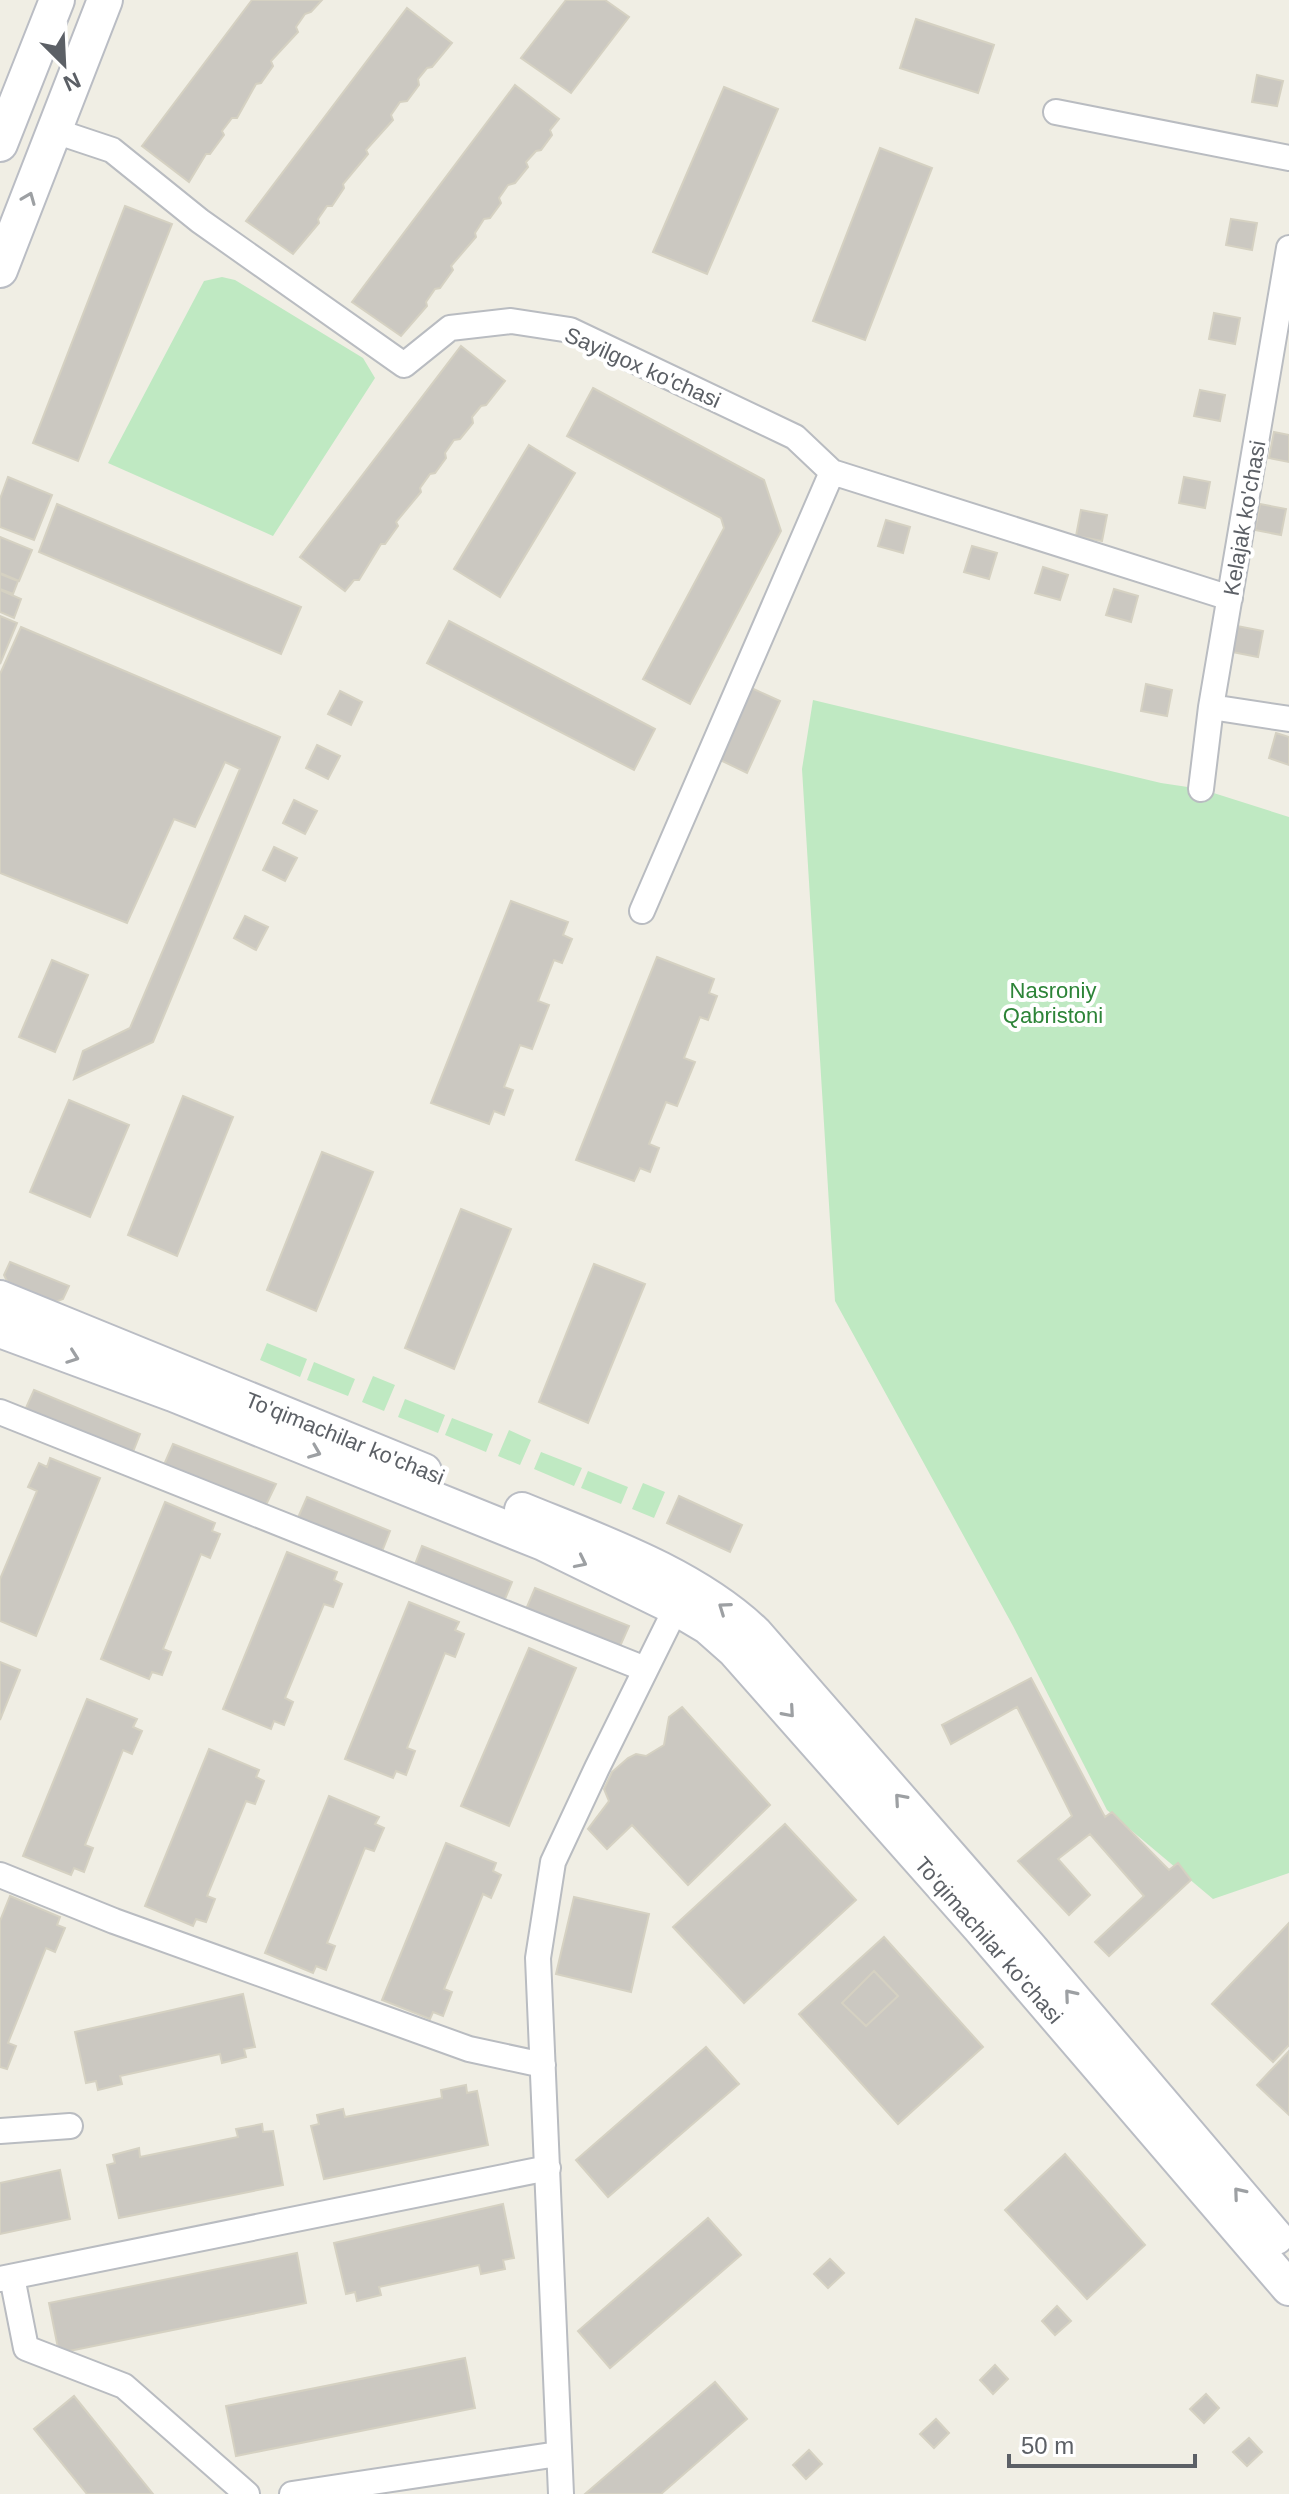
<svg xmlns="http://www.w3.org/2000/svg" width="1289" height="2494" font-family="Arial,sans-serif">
<rect width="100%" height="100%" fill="#f0eee4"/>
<path fill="#bfe9c2" d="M222 277 235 280 363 358 375 378 273 536 108 463 204 281Z
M813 700 1161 783 1201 789 1289 817V1873L1213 1899 1107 1810 1013 1626 835 1301 802 769Z
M267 1343 307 1359 300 1377 260 1360Z
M314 1362 355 1379 348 1396 307 1380Z
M373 1376 395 1385 384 1411 362 1402Z
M405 1399 445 1415 438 1433 398 1417Z
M452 1418 493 1434 486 1452 445 1435Z
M509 1430 531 1440 520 1465 498 1456Z
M541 1452 582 1468 574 1486 534 1469Z
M588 1471 628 1487 621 1504 581 1488Z
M643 1483 665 1492 654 1518 632 1509Z"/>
<path fill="#cbc8c1" stroke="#d5d1c2" stroke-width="2" d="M252 0H322L311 12 305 14 296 27 298 32 271 61 273 66 261 83 256 84 237 118H232L222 131 224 135 210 154H206L189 182 142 146Z
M566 0H605L629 17 571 93 521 58Z
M407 8 452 43 432 67 427 68 418 79 419 85 407 101 400 102 391 115 393 120 366 150 368 154 343 184 344 188 332 206H327L318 219 319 223 293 254 246 221Z
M916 19 994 45 978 93 900 68Z
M1257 75 1283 81 1277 106 1252 102Z
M515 85 559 119 550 130 552 135 541 150 536 151 526 162 528 167 515 183 508 185 499 198 501 203 490 218 484 219 475 233 476 237 451 266 453 270 440 288 435 289 426 302 427 306 401 336 352 302Z
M724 87 778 109 707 274 653 252Z
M880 148 932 168 865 340 813 321Z
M125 206 172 224 78 461 33 443Z
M1231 219 1257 223 1252 250 1226 245Z
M1214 313 1240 318 1235 344 1209 339Z
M461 346 505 381 486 405 481 406 472 417 473 423 460 439 454 440 445 453 446 458 435 473 430 474 420 488 421 492 396 522 398 526 385 544H381L359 580H354L345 591 300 557Z
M593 388 764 480 781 531 690 704 643 679 724 528 721 518 567 436Z
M1200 390 1225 395 1220 421 1194 416Z
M1274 432 1289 435V462L1269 458Z
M529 445 575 473 500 597 454 569Z
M8 477 52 495 34 540 0 527V499Z
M1184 477 1210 482 1205 508 1179 503Z
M57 504 301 607 281 654 39 552Z
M1260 504 1286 509 1281 535 1255 530Z
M1081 510 1107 515 1102 541 1076 536Z
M886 520 910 527 903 553 878 546Z
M0 537 32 550 19 581 0 573Z
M972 546 997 553 989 579 964 572Z
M1043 567 1068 575 1060 600 1035 593Z
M0 574 18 581 13 594 0 589Z
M1114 589 1138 596 1131 622 1106 615Z
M0 590 21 599 14 618 0 612Z
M0 616 17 623 0 664Z
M449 621 655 729 634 770 427 663Z
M1237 626 1263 631 1258 657 1232 652Z
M21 627 280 737 153 1042 74 1079 83 1051 130 1028 240 769 225 762 195 827 174 819 127 923 0 873V674Z
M1146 684 1172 690 1167 716 1141 711Z
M747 686 780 701 747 773 714 757Z
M340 691 362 702 351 725 328 714Z
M1276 733 1289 737V765L1269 758Z
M317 745 340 756 328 779 306 768Z
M294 800 317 811 305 834 283 823Z
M274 847 297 858 285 881 263 870Z
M511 901 568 922 563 935 572 939 562 963 554 960 538 1001 549 1005 532 1049 520 1045 504 1087 513 1090 504 1115 494 1111 489 1124 431 1103Z
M245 916 268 927 256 950 234 938Z
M657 957 714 979 709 993 717 996 708 1020 700 1017 684 1058 695 1062 677 1106 666 1102 649 1144 659 1148 650 1172 640 1168 634 1181 576 1160Z
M52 960 88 975 55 1052 19 1037Z
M183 1096 233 1117 177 1256 128 1235Z
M69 1100 129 1125 90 1217 30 1192Z
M322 1152 373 1172 316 1311 267 1290Z
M461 1209 511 1229 454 1369 405 1348Z
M10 1262 69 1286 63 1299 52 1303 9 1285 4 1275Z
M594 1264 645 1284 588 1423 539 1402Z
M34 1390 140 1434 131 1457 25 1410Z
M173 1444 276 1484 265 1507 163 1467Z
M50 1458 100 1478 36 1636 0 1621V1579L37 1491 28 1487 39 1463 47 1467Z
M679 1496 742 1525 730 1552 667 1523Z
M307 1497 390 1531 381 1554 297 1520Z
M165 1502 215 1523 212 1531 220 1534 210 1558 201 1554 163 1649 171 1652 162 1675 152 1672 149 1679 101 1659Z
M422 1546 512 1582 503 1604 414 1567Z
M287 1552 337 1572 334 1580 342 1584 333 1607 324 1604 285 1698 293 1702 284 1725 274 1721 271 1729 223 1709Z
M535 1588 629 1626 617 1653 524 1614Z
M409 1602 459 1622 455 1630 464 1634 455 1657 445 1653 407 1748 415 1751 406 1775 396 1771 393 1778 345 1759Z
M529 1648 576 1668 509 1826 461 1806Z
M0 1662 20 1670 0 1720Z
M1031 1678 1105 1817 1112 1812 1169 1870 1178 1863 1191 1880 1109 1956 1095 1942 1144 1896 1090 1834 1058 1859 1090 1895 1069 1915 1018 1861 1072 1816 1017 1707 951 1744 942 1725Z
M87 1699 137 1719 133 1727 142 1731 132 1754 123 1750 85 1845 93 1848 84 1872 74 1868 71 1875 23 1856Z
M682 1707 770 1805 688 1885 632 1825 607 1849 588 1829 609 1801 604 1789 612 1772 628 1758 636 1754 646 1756 664 1745 669 1717Z
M209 1749 259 1770 256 1777 264 1781 255 1804 246 1801 207 1896 215 1899 206 1922 196 1919 193 1926 145 1906Z
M329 1796 379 1817 375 1824 384 1828 374 1851 365 1848 327 1943 335 1946 326 1970 316 1966 313 1973 265 1953Z
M785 1824 856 1900 744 2003 673 1927Z
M446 1843 496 1863 493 1871 501 1875 491 1898 483 1894 444 1989 452 1992 443 2016 433 2012 430 2019 382 2000Z
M10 1896 60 1917 57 1925 65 1928 55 1952 46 1948 8 2043 16 2046 7 2069 0 2067V1921Z
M574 1897 649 1914 631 1992 556 1974Z
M1289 1923V2045L1273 2062 1212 2004Z
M884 1937 983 2047 898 2124 799 2014Z
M874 1971 898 1996 866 2026 842 2003Z
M243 1994 255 2047 244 2049 246 2057 222 2063 220 2054 120 2076 122 2084 98 2090 96 2081 86 2083 75 2032Z
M706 2047 739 2084 608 2197 576 2160Z
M1289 2051V2115L1257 2085Z
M466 2085 467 2093 477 2091 488 2145 324 2179 311 2126 319 2124 317 2115 343 2109 345 2117 442 2098 441 2090Z
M262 2124 263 2132 273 2131 283 2185 119 2218 107 2165 115 2163 113 2155 139 2148 140 2157 238 2137 236 2129Z
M1065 2154 1145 2245 1087 2299 1005 2210Z
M60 2170 70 2219 0 2234V2183Z
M503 2204 514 2258 503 2260 505 2269 481 2274 479 2265 379 2287 381 2295 357 2301 355 2292 346 2294 334 2243Z
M708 2218 741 2255 610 2368 578 2331Z
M297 2253 306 2303 59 2353 49 2303Z
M830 2259 844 2273 828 2288 814 2274Z
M1057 2306 1071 2321 1055 2335 1042 2321Z
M465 2358 475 2408 236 2456 226 2406Z
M995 2365 1008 2379 993 2394 980 2380Z
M715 2382 747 2419 661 2494H585Z
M1206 2394 1219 2408 1204 2423 1190 2409Z
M74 2396 153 2494H87L34 2429Z
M936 2419 949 2433 934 2448 920 2434Z
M1249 2438 1262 2452 1247 2466 1233 2452Z
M809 2450 822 2464 806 2479 793 2465Z"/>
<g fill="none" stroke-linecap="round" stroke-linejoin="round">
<g stroke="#b9bcc1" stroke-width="28">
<path id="street" d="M1056 112 1289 158
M55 131 112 150 200 221 404 365 450 328 511 321 570 330 795 437 832 472 1230 598
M1211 707 1289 719
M1201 789 1211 707 1289 248
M642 911 832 472
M0 1412 645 1669
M0 1875 114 1921 469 2049 543 2065
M0 2131 70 2126
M12 2277 26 2348 124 2386 247 2494
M0 2279 548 2168
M292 2494 558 2454
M561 2494 538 1958 553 1862 597 1768 683 1594"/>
</g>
<g stroke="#babdc4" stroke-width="38">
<path id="secondary" d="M0 144 57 0
M0 270 105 0
M0 1298 424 1471
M0 1330 173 1394 543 1543 676 1608 708 1627 734 1650 980 1928 1289 2288
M522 1510C600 1542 693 1574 755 1633L1030 1948 1276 2237"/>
</g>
<use href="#street" stroke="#fff" stroke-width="24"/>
<use href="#secondary" stroke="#fff" stroke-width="34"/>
</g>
<defs><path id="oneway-chevron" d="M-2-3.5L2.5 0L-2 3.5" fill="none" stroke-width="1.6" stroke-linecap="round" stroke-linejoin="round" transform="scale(2)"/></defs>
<g stroke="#9da0a3">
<use href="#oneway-chevron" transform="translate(29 198) rotate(-68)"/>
<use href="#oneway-chevron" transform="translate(73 1357) rotate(20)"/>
<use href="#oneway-chevron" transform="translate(315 1452) rotate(22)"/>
<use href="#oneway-chevron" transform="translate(581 1562) rotate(26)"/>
<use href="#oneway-chevron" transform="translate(724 1608) rotate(-145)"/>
<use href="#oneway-chevron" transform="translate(789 1712) rotate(49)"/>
<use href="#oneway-chevron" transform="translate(900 1799) rotate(-131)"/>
<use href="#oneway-chevron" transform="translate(1070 1995) rotate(-130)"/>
<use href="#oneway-chevron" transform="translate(1239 2193) rotate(-130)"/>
</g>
<g text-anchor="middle" stroke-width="8" stroke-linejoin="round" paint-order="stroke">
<g font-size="22" fill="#5c6066" stroke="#fff">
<text transform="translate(643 367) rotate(24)" y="8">Sayilgox ko'chasi</text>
<text transform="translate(1244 518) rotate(-80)" y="8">Kelajak ko'chasi</text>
<text transform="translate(345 1438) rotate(22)" y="8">To'qimachilar ko'chasi</text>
<text transform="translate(989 1940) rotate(49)" y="8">To'qimachilar ko'chasi</text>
</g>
<g font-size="22" fill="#2d8438" stroke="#fff">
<text x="1053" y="998">Nasroniy<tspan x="1053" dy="25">Qabristoni</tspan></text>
</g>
</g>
<g transform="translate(64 64) rotate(156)" stroke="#ffffff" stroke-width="6" paint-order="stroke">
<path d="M0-6L14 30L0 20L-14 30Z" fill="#5c6066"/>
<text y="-12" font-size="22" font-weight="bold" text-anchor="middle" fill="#5c6066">N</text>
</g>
<path d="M1009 2454v12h186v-12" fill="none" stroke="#5c6066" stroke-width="4"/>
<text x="1021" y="2454" font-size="24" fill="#5c6066" stroke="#ffffff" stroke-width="6" paint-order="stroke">50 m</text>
</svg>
